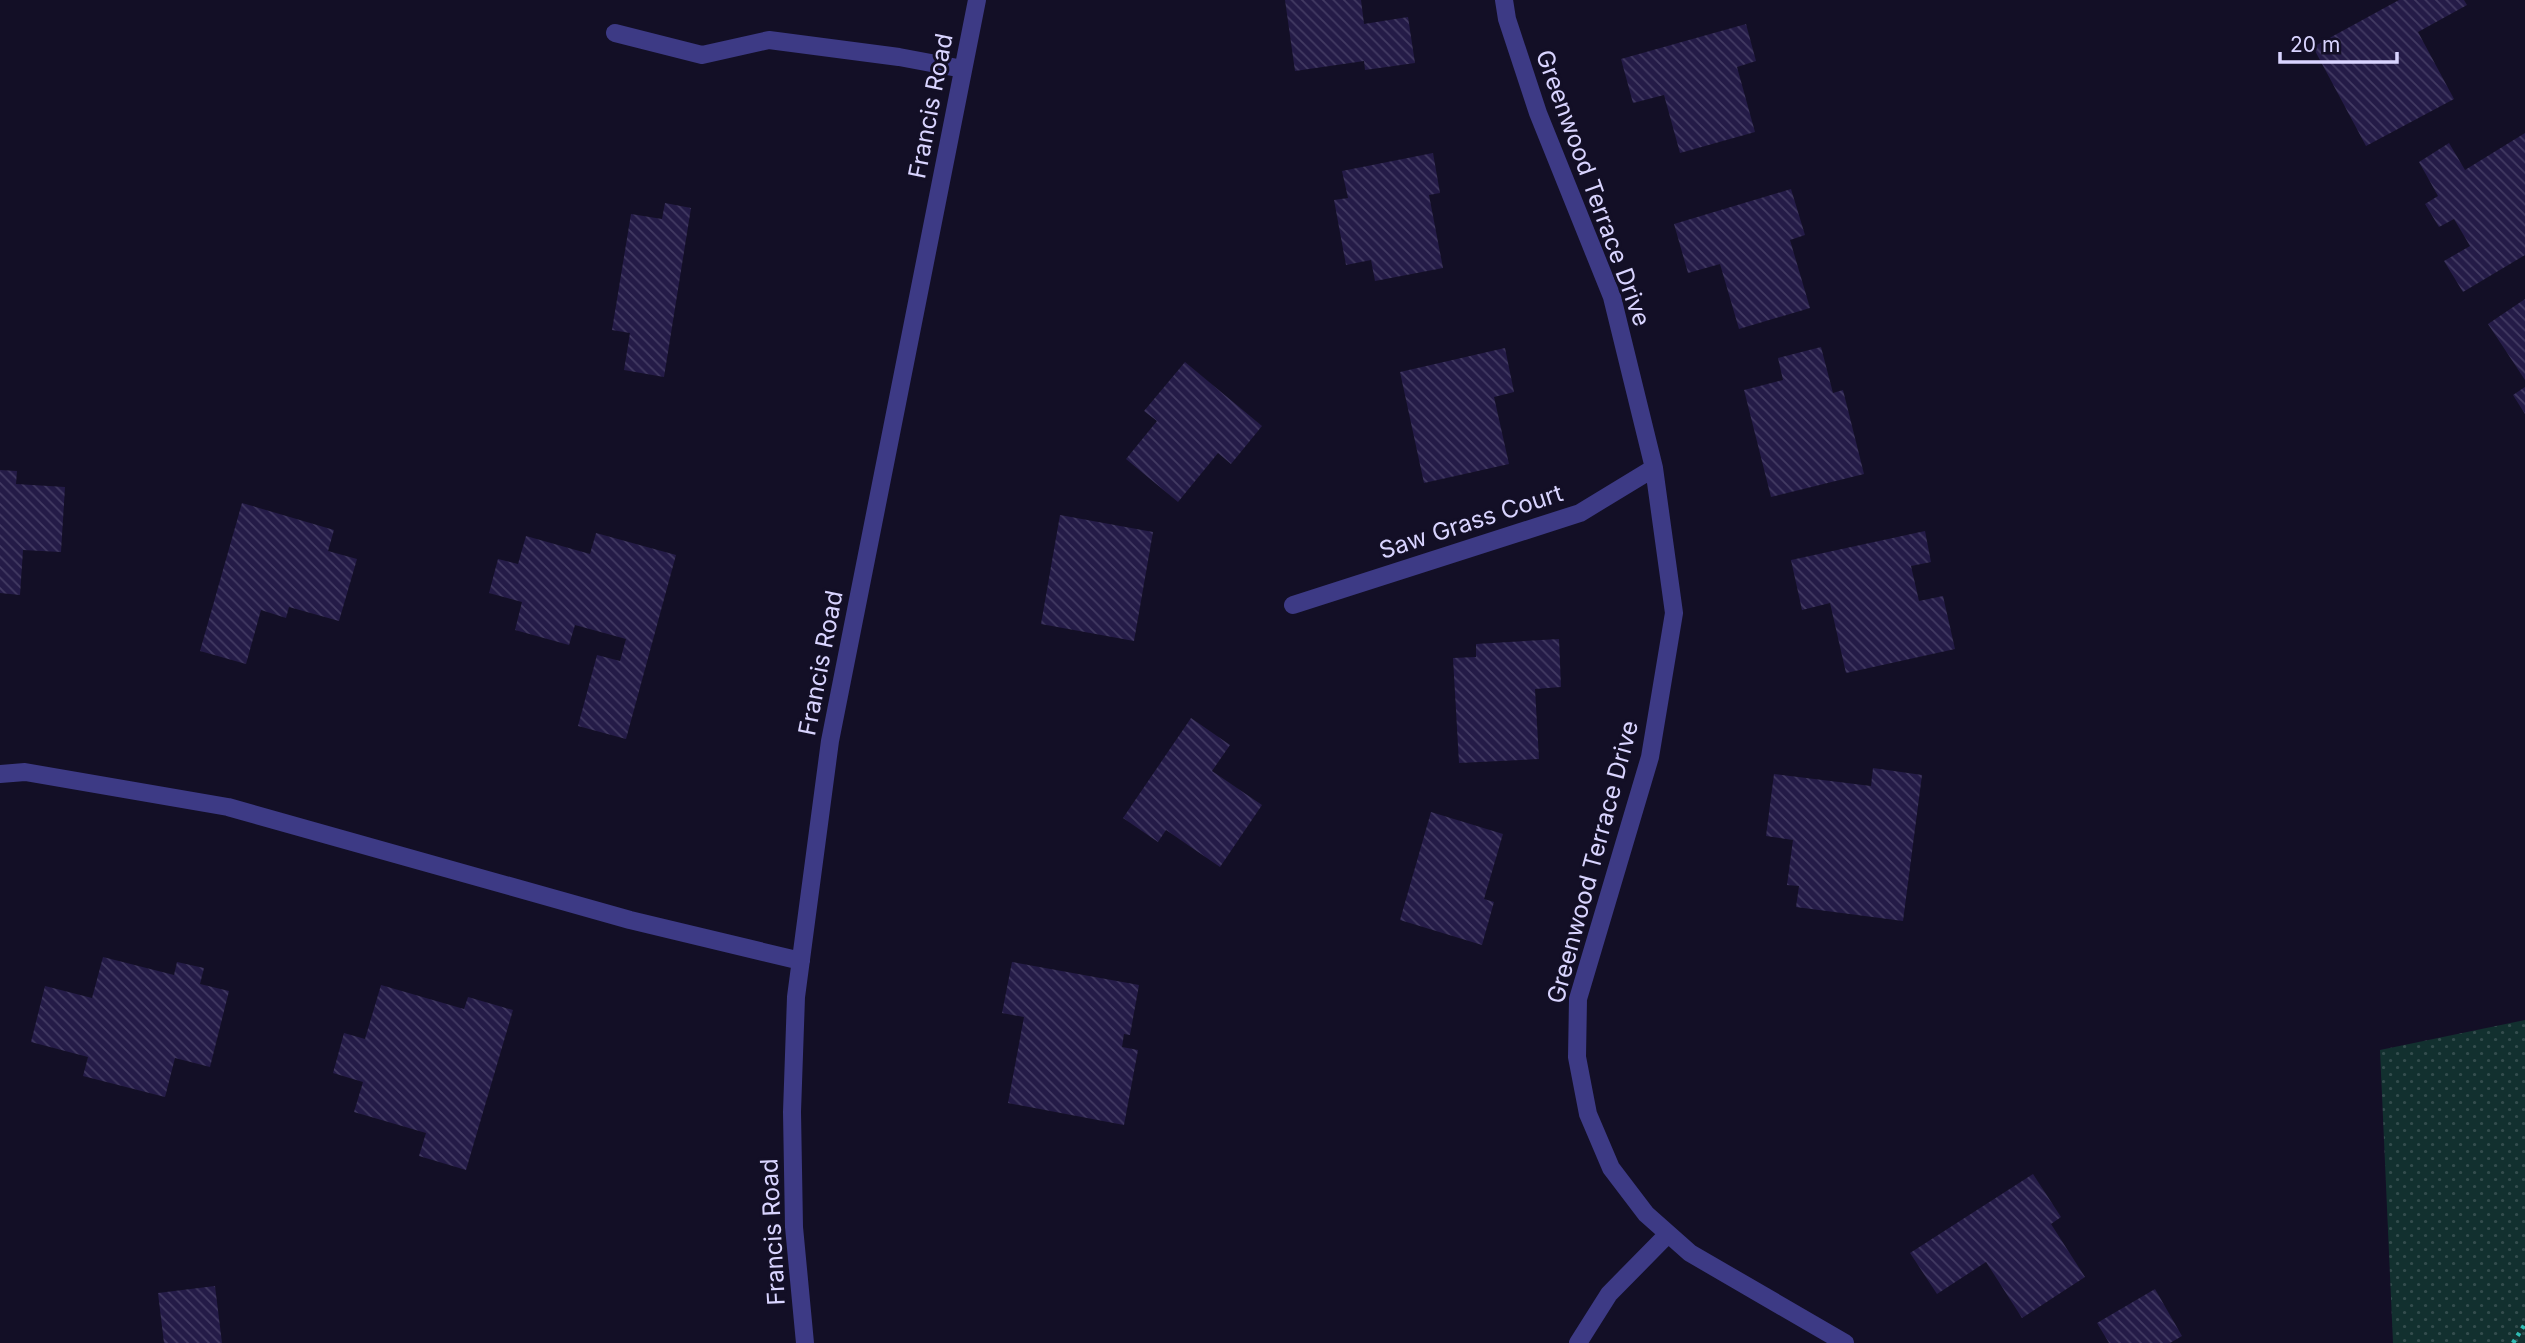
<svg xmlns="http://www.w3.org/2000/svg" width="2525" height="1343" font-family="Inter,sans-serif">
<defs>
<pattern id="grass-dots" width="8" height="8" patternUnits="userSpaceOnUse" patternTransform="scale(1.75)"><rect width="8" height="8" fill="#12302f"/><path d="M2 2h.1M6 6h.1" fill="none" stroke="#344d4e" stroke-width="1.8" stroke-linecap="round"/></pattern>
<pattern id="building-back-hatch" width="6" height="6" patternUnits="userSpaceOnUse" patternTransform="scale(1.75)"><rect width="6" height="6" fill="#241b47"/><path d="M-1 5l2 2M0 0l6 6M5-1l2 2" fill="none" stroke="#433b63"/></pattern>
</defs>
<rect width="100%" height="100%" fill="#130f26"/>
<path fill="url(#grass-dots)" d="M2525 1020V1343H2393L2380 1050Z"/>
<path fill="url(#building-back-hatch)" d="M1285 0H1361L1364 24 1408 17 1415 63 1365 70 1364 61 1295 71Z
M2399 0H2464L2467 5 2418 32 2454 99 2366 146 2313 47Z
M1746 24 1756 61 1737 67 1755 132 1680 153 1664 95 1633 103 1621 59Z
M2525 133V255L2463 292 2444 261 2470 246 2454 219 2439 227 2425 204 2438 196 2419 162 2449 143 2465 170Z
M1433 153 1440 193 1429 195 1443 268 1375 281 1371 260 1346 265 1334 200 1348 198 1342 171Z
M1791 189 1805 235 1790 240 1810 308 1739 329 1720 264 1688 273 1674 224Z
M665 203 691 208 664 377 624 370 630 333 612 330 631 214 662 219Z
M2525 299V380L2488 324Z
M1821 347 1833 393 1843 390 1864 474 1771 497 1744 390 1783 380 1778 358Z
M1505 348 1514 392 1494 397 1509 464 1424 483 1400 372Z
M1185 362 1262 426 1231 464 1218 453 1178 502 1126 459 1157 421 1144 411Z
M2525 387V414L2513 395Z
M0 470 17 471 16 484 65 487 61 552 23 550 20 595 0 593Z
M242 503 334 530 328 551 357 559 339 621 289 607 286 618 261 610 246 664 200 651Z
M1060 515 1153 532 1134 641 1041 624Z
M1925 531 1931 562 1911 566 1919 601 1943 596 1955 649 1846 673 1830 603 1802 610 1791 560Z
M596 533 676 555 626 739 578 726 597 655 620 661 626 639 575 625 569 645 515 630 522 602 489 593 498 559 518 564 526 536 590 554Z
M1559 639 1561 687 1535 689 1539 759 1459 763 1453 658 1476 657V644Z
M1191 718 1230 745 1212 771 1262 805 1220 867 1166 830 1158 842 1123 818Z
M1873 768 1922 775 1903 921 1796 907 1799 886 1787 885 1793 840 1766 836 1774 774 1871 786Z
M1431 812 1503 834 1484 899 1494 902 1482 945 1400 920Z
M103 957 174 975 177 962 204 968 200 984 229 991 210 1067 175 1058 165 1097 83 1076 88 1057 31 1042 45 986 92 998Z
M1012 962 1139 985 1130 1035 1124 1034 1122 1047 1138 1050 1124 1125 1008 1103 1024 1017 1002 1013Z
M381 985 464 1009 468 997 513 1010 466 1170 419 1156 426 1133 354 1112 363 1082 333 1073 344 1033 365 1039Z
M2033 1174 2061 1217 2051 1224 2085 1277 2022 1318 1986 1262 1937 1294 1910 1253Z
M215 1286 222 1343H164L158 1293Z
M2155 1289 2182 1336 2170 1343H2109L2097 1323Z"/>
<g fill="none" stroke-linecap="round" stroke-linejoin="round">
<path stroke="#2fb8b0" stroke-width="4.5" stroke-dasharray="3.5 5" stroke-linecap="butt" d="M2513 1343 2525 1324"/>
<path stroke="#3d3a85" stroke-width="18" d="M1504 0 1507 19 1538 113 1612 297 1654 468 1674 613 1650 757 1578 999 1577 1057 1588 1114 1611 1168 1646 1214 1690 1253 1845 1343
M615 33 702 55 769 40 899 57 963 69
M1293 605 1580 513 1654 468
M0 774 25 772 228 807 630 920 801 961
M805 1343 794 1227 792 1112 796 997 830 741 977 0
M1578 1343 1609 1294 1668 1234"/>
</g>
<g text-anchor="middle" stroke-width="6" stroke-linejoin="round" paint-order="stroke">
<g font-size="24" fill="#d9d4ff" stroke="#130f26">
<text transform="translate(931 106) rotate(-79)" y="8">Francis Road</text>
<text transform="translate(1593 188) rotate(70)" y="8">Greenwood Terrace Drive</text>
<text transform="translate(1471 522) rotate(-18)" y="8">Saw Grass Court</text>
<text transform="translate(821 663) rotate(-79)" y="8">Francis Road</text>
<text transform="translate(1593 862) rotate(-75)" y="8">Greenwood Terrace Drive</text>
<text transform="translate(773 1232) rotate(-93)" y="8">Francis Road</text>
</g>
</g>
<path d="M2280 52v10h117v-10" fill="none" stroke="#d9d4ff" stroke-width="3.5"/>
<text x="2290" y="52" font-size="21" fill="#d9d4ff" stroke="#130f26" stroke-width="5" paint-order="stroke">20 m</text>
</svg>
